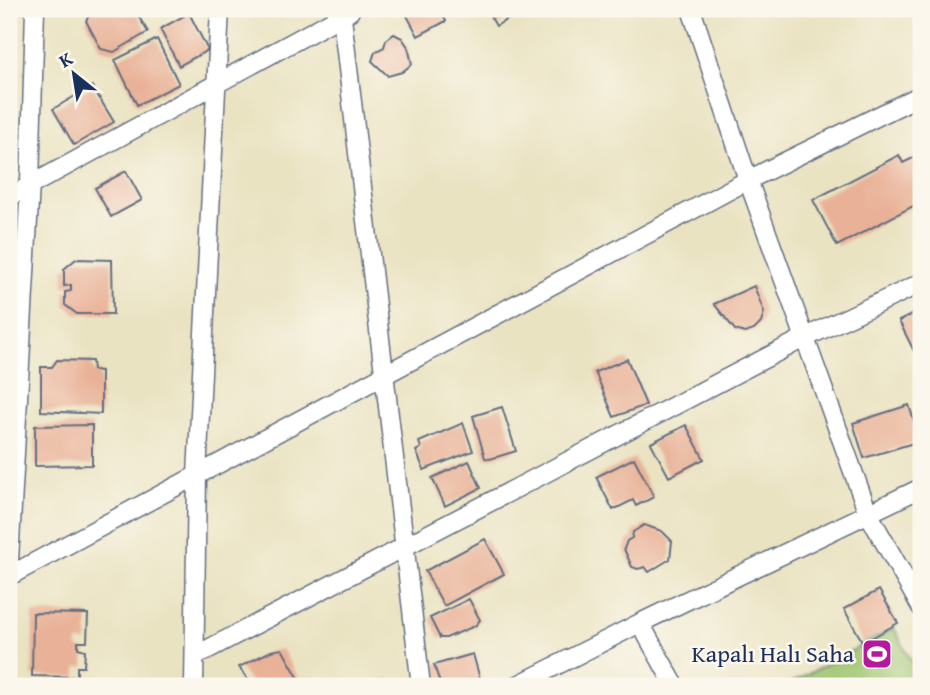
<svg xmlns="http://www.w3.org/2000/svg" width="930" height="695" font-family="'Gentium Book Plus',serif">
<rect width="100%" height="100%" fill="#fbf7ec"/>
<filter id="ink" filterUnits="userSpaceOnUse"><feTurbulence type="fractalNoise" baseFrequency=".0143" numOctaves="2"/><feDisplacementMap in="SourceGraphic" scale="14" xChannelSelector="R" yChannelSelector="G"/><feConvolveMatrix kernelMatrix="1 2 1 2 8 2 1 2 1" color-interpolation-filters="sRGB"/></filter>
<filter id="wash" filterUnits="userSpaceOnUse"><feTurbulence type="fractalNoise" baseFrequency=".00686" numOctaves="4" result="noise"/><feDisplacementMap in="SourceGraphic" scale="28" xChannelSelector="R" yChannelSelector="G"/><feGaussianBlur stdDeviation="1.57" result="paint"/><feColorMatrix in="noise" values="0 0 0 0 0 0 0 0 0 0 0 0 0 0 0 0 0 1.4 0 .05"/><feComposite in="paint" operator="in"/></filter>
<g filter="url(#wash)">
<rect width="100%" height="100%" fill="#eae3c2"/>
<path fill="#9fc570" stroke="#5d7a67" stroke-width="2" d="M894 628 921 680V686H786Z"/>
<g id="blocks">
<path fill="#e9b298" d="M92 9H134L148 32 114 52 101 49 86 21Z
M411 9H439L446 21 418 36 405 12Z
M486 9H525L496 26Z
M189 13 208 50 179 66 160 29Z
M394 34 402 38 408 47 412 64 402 72 388 76 372 61 375 52 384 47 386 40Z
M157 39 179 84 137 105 115 60Z
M92 86 114 122 74 145 53 109Z
M899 155 903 163 915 157 921 169V182L916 185 921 195V202L837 246 813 200Z
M126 171 142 200 111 217 95 188Z
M76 259 112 260 113 314H77L65 305V292L71 291V285L64 286V269Z
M754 286 764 312 761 323 754 330 745 333 735 330 714 304Z
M921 310V358L918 359 899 321Z
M627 359 646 405 614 417 595 372Z
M57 360 92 361 93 370 101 371V414L41 411V367H52Z
M909 405 920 441 864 458 853 423Z
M502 407 516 451 490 459 485 458 473 416Z
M463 423 473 451 424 470 416 451 421 448 419 442Z
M92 425V465L35 466V426Z
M686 425 704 459 669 477 651 443Z
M634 458 654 497 636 506 633 500 613 510 596 477Z
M469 461 481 488 445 506 432 478Z
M644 525 662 531 672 541 670 559 649 572 645 567 638 569 632 567 624 549 627 541 632 538 633 532Z
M485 539 504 574 444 606 425 571Z
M879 590 898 623 863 643 844 609Z
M469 599 480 620 475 626 446 638H440L430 618Z
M33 613 88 614 87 642H78V648L85 650 84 667H77V677L32 676Z
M282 649 303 686H253L239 667 271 651Z
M473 654 482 686H441L434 665Z
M389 678 392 686H363Z"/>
</g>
</g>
<g filter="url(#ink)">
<use href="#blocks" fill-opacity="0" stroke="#636e81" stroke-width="2"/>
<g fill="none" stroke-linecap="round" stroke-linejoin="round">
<g stroke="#636e81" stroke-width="21">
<path id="street" d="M341 9 421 686
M691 9 748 180 868 513 921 607
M9 197 350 11
M9 560 30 184 35 9
M9 576 748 180 921 95
M640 623 675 686
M195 656 804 338 921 283
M194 686 197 475 220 9
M516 686 640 623 921 488"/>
</g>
<use href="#street" stroke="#fff" stroke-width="18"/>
</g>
</g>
<defs>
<g id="stadium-square" transform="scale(1.575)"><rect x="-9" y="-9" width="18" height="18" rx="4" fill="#b5179e" stroke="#fbf7ec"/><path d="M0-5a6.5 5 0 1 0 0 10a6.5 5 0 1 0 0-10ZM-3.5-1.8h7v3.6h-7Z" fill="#fff"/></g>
</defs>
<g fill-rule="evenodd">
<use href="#stadium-square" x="877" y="654"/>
</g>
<g text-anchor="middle" stroke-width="5" stroke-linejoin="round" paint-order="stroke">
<g font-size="24" fill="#1b2f5e" stroke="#fbf7ec" text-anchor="end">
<text x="854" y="662">Kapalı Halı Saha</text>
</g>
</g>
<rect width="930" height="695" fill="none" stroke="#fbf7ec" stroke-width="35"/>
<g transform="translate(74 74) rotate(330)" stroke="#fbf7ec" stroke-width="5" paint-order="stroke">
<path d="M0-5L12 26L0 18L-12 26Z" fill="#1b2f5e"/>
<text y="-10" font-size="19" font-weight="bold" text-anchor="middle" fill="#1b2f5e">K</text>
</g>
</svg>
